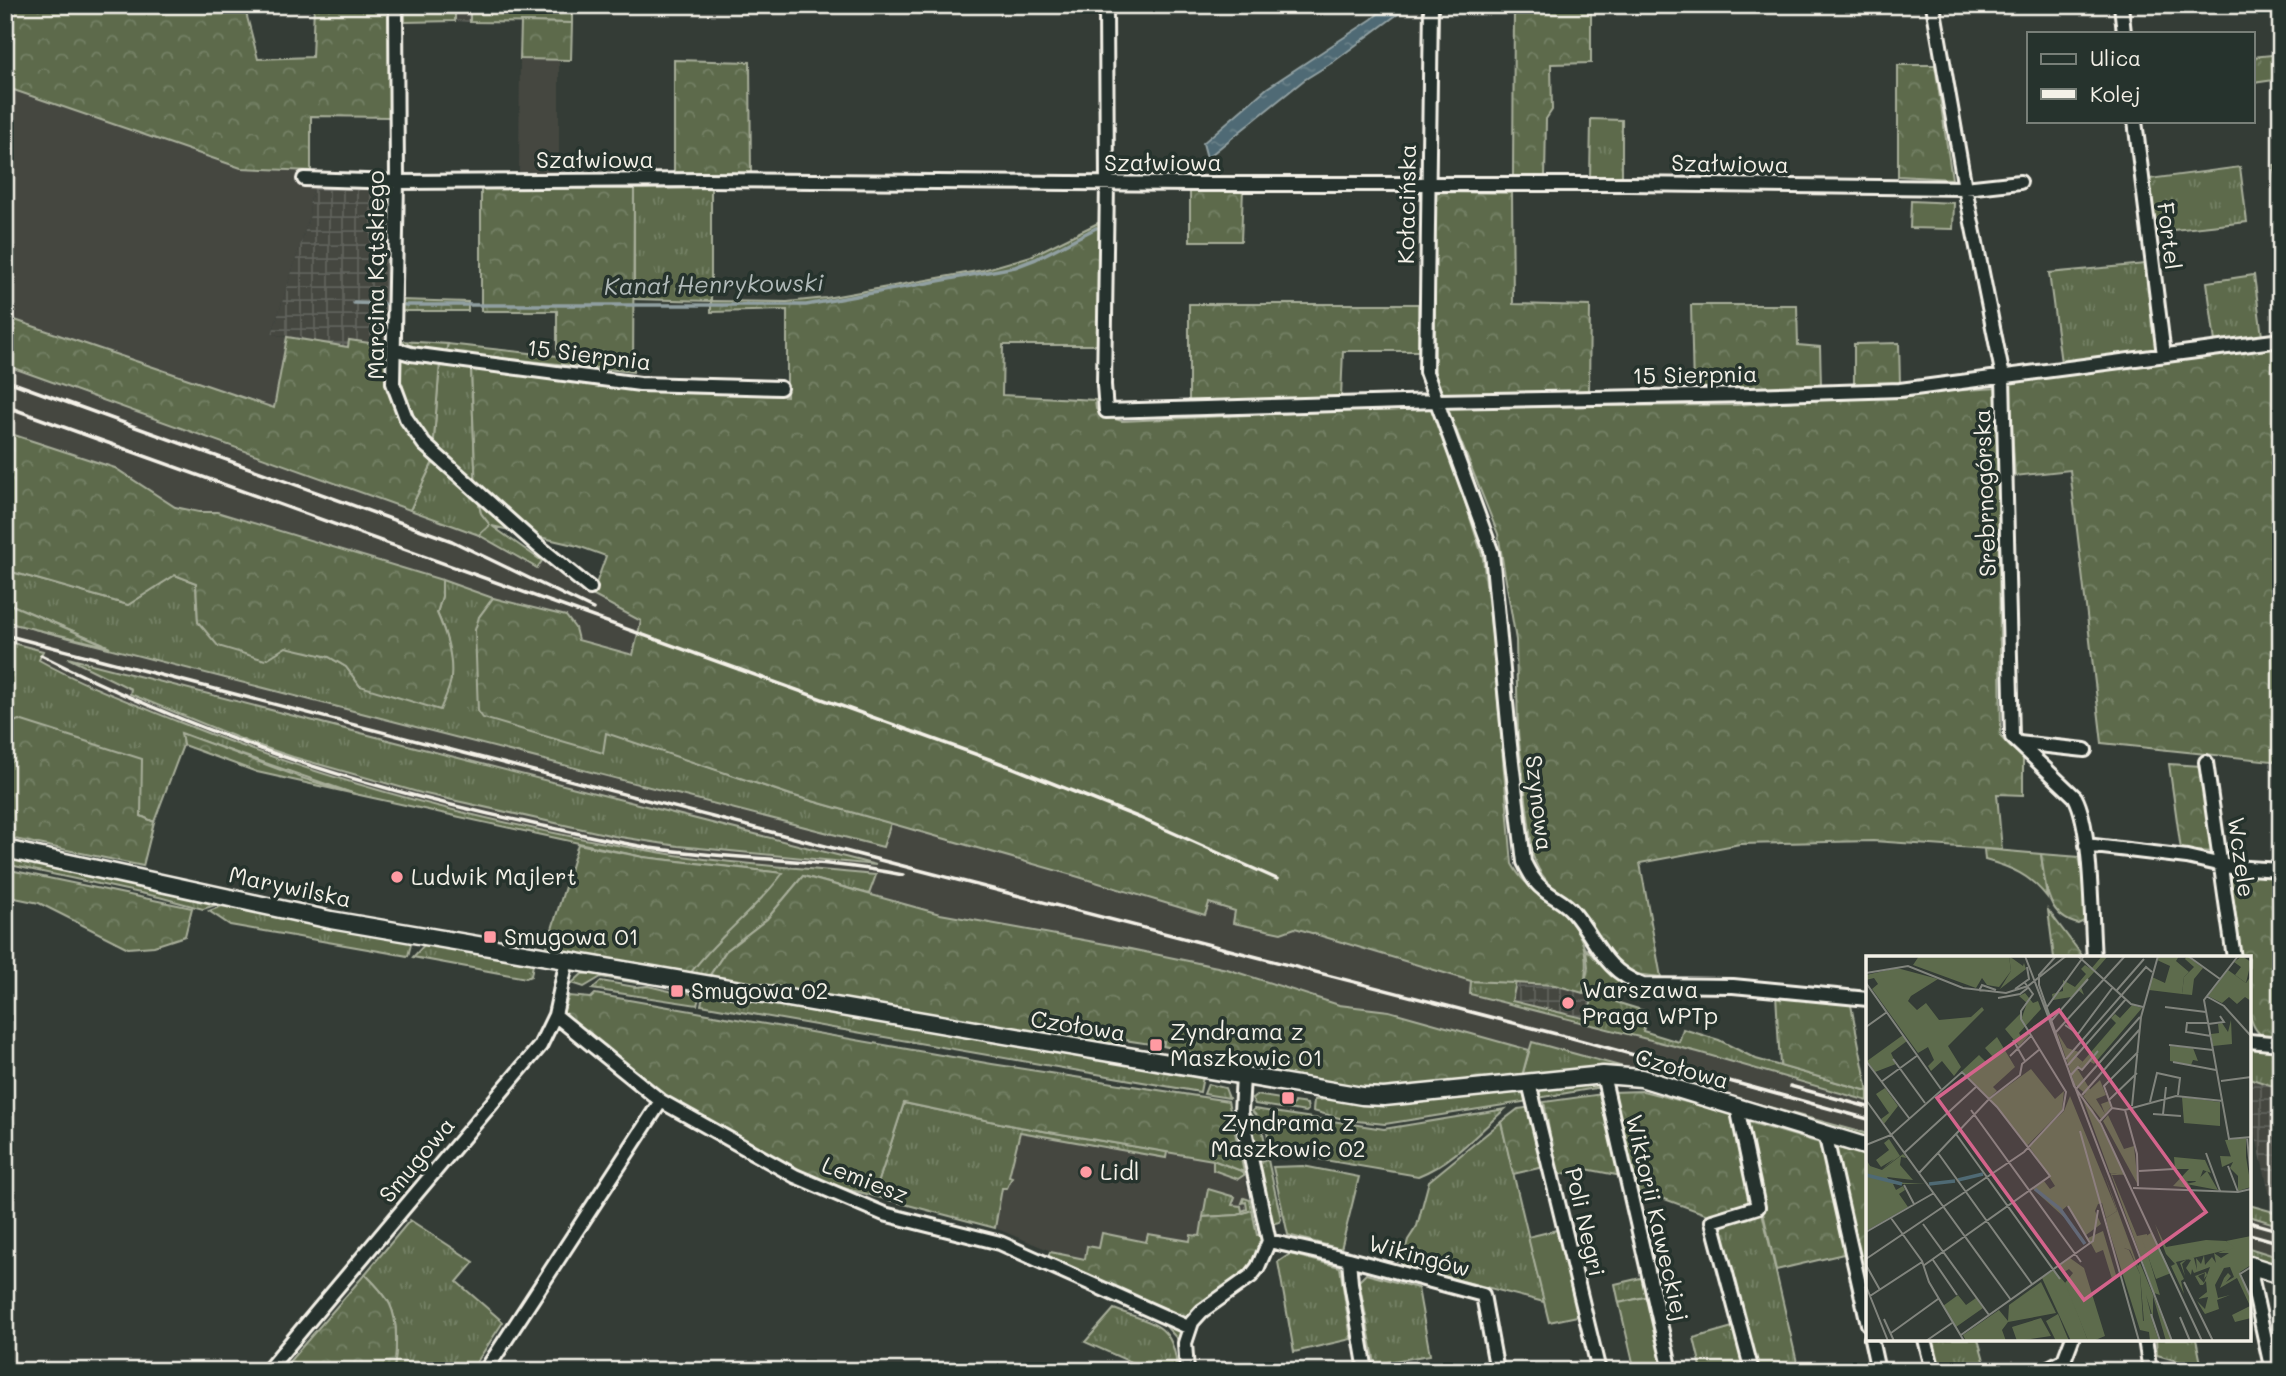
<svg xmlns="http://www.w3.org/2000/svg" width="2286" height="1376" font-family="Mali,sans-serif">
<defs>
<pattern id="industrial-grid" width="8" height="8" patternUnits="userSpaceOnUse" patternTransform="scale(1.75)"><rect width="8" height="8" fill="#454741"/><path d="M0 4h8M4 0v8" fill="none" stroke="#60625c"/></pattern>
<pattern id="grass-tufts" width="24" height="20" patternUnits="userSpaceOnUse" patternTransform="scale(1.75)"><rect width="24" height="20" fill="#5d6b4c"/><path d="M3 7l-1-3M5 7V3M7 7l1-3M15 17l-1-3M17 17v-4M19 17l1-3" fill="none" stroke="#758166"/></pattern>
<pattern id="forest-crowns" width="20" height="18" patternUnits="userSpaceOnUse" patternTransform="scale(1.75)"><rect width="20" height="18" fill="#5d6b4c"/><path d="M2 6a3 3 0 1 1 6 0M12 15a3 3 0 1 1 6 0" fill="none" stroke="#758166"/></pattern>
<pattern id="water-ripples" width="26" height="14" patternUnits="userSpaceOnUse" patternTransform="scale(1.75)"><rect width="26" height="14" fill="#4f6a74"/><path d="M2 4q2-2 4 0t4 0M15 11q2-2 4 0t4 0" fill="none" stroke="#698088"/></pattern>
</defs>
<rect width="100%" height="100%" fill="#343c36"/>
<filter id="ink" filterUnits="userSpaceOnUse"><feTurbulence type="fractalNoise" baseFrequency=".0143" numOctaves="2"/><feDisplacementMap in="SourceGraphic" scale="14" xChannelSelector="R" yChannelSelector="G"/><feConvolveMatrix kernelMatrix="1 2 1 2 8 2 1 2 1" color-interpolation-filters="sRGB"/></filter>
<g filter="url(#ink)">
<path fill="#454741" d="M520 59 559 60V173L519 172Z
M5 87 241 168 311 171 315 184 309 205 310 215 272 334 287 337 275 408 5 317Z
M5 365 479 535 537 568 542 561 609 606 641 620 633 656 577 640 566 616 493 598 442 580 217 512H199L175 507 115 468 5 432Z
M5 570 1072 875 1205 915 1209 903 1236 911 1234 923 1281 933 1295 928 1471 981 1516 982 1512 1001 1544 1009 1543 1012 1698 1052 1868 1101V1134L1532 1042 1529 1050 1389 1011 1339 1005 1227 969 1111 945 940 914 803 876 643 857 578 844 257 772 184 745 154 822 20 720 5 725Z
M1014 1126 1213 1160 1244 1172 1257 1239 1085 1265 995 1228Z
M2249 1216 2281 1226V1258L2249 1248Z"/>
<path fill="url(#industrial-grid)" d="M455 5H470V22L455 21Z
M315 184H371L389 194 390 346 350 340 349 347 272 334 310 215 309 205Z
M1516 982 1555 985 1593 996 1587 1019 1511 1001Z
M2249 1078 2281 1088V1214L2274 1212 2249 1108Z"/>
<path fill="url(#grass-tufts)" stroke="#a8ae9a" stroke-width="2" d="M405 5H455V21L405 22Z
M470 5H572V23L470 22Z
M2281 54V79L2253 83V57Z
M1591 119 1622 120V177L1590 178Z
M2281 164V217H2280L2274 165Z
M2240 167 2247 222 2155 232 2149 179Z
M711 188V301L634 299V189Z
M2145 264 2156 351 2061 363 2049 273Z
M2254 275 2262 336 2215 342 2207 282Z
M401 341 448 344 446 352 402 348Z
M440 362 471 367 476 491 481 513 490 525 479 535 410 510 432 464Z
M5 570 128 605 175 575 196 583 198 622 329 657 346 667 360 686 451 680C450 656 448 636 437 613L442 596V580L493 598 479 617 603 753 605 732 791 795 891 823 883 847 11 623 104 644 5 602Z
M5 641 43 651 39 660C83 685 132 703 179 722 338 786 506 828 675 855 741 865 809 868 876 875L869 894 803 876 767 919 726 951 710 975 736 983 689 975 706 952 782 873 643 857 355 794 182 734 183 745 154 822 141 816 20 720 5 725Z
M68 658 876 865 678 846 614 836 421 793 293 757 248 742 130 694 131 689Z
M1984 849 2041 854 2047 897C2030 875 2011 867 1985 860Z
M5 856 104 877 124 884 153 887 214 900 215 905 203 909 159 897 5 864Z
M230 903 412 940 408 956 230 925 209 911Z
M425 944 533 964 531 976 526 978 413 957Z
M1586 949 1611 976 1640 989H1620L1616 1002 1648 1012 1643 1031 1679 1042 1683 1029 1719 1040 1756 1059 1868 1091V1101L1698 1052 1470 994 1471 981 1516 982 1512 1001 1587 1019 1593 996 1583 993 1588 967Z
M582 974H600L650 981 637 983 601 977 584 987 572 983Z
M601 981 635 987 648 986 682 994 687 992 699 998 697 1005 592 989Z
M688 988 1203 1077 1200 1092 701 1005 703 996Z
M1532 1042 1868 1134V1141L1622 1067 1522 1076Z
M2249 1047 2278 1052 2273 1086 2249 1078Z
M1597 1083 1601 1087 1538 1098 1541 1088Z
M1208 1084 1225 1088 1229 1098 1204 1094Z
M1520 1091 1527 1096 1529 1101 1385 1124 1347 1120 1313 1111 1314 1100Z
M1256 1095 1281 1099V1103L1293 1105 1294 1102 1307 1104 1308 1110 1306 1112 1255 1104 1252 1098Z
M904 1103 1014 1126 1167 1152 1166 1158 1020 1132 1009 1176 1012 1177 1007 1188H1002L995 1228 874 1196Z
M1245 1107 1262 1129 1267 1151 1258 1153 1255 1151Z
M1254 1109 1384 1129 1505 1109C1478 1133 1452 1163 1418 1176L1271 1151 1266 1127 1252 1111Z
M1501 1122 1544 1302 1401 1265 1408 1240 1417 1226 1429 1181Z
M1213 1160 1244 1172V1175L1238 1179 1213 1170Z
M1268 1160 1281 1219 1280 1222 1270 1224 1258 1165 1260 1162Z
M1303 1166 1359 1177 1341 1249 1288 1235 1273 1167Z
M1208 1189 1235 1197 1232 1205 1241 1206 1242 1211 1247 1209 1246 1202 1242 1203 1244 1198 1250 1200 1252 1210 1238 1215 1203 1217Z
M2249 1205 2281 1214V1226L2249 1216Z
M1762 1212 1799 1371H1755L1721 1226 1726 1221Z
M410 1220 474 1262 457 1282 503 1322 471 1371H393C396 1361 396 1352 396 1343 397 1308 389 1298 365 1274Z
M2249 1248 2281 1258V1267L2249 1257Z
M1290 1254 1340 1267 1351 1339 1294 1352 1278 1262Z
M1366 1274 1418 1288 1430 1355 1375 1364 1359 1281Z
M1645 1277 1649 1296 1619 1303 1615 1284Z
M1121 1302 1174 1327 1180 1332V1342L1164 1324 1117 1303Z
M1114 1309C1153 1324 1175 1323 1177 1371H1151L1085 1342Z
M1736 1326 1747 1371H1702L1694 1338Z
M1929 1339H1978L1987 1371H1937Z
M2156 1339H2196L2202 1368 2157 1355Z"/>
<path fill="url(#forest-crowns)" stroke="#a8ae9a" stroke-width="2" d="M5 5H244L258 59 312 57 314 5H390L389 117 311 116V171L241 168 5 87Z
M1514 5H1550L1552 9 1555 5H1591V63L1551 64 1552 110 1546 119 1545 178 1513 176Z
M521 22 572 23 571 60 520 59Z
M674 60 750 62 751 175 674 174Z
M1898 65H1935L1952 179 1898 176Z
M481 187 634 189 633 372 446 352 448 344 557 356V311H481Z
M1190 188 1243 189 1241 241H1190Z
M1435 192 1512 193 1513 304 1590 306 1589 393 1444 394 1435 381Z
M1100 222 1097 345H1003L1002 395 1095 400 1096 409 1100 415 1122 421 1419 407 1431 409 1437 415 1483 558 1493 643 1512 864C1525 887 1536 889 1555 905 1586 933 1590 954 1583 993L1555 985 1471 981 1295 928 1281 933 1233 923 1235 911 1209 903 1205 915 1072 875 791 795 606 733 603 753 483 718 478 711 475 630 479 617 493 598 566 616 575 628 578 640 633 655 641 621 592 595 606 556 578 546 492 526 542 561 537 568 479 535 490 525 481 513 476 491 471 367 634 387 787 396V310L711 312V301L787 302 826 298 983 270 1031 256Z
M401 300 468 302V311H401Z
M1189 304H1418V351H1343L1341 397 1189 402Z
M1691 305H1797L1798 345 1820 347 1821 386 1693 390Z
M9 318 274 408 287 337 348 347 349 340 390 346 389 356 440 362 432 464 410 510 5 365V326Z
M1899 343 1900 384 1854 385V344Z
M2281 344V762L2102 743 2070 470 2015 476 2009 380Z
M1997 388 2001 737 2010 747 2023 754V795L1997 794 2002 850 1873 841 1740 844 1640 863 1661 977 1625 973C1609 951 1594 925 1575 906 1556 888 1542 883 1533 856L1518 734 1516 640 1498 534 1447 407 1736 405Z
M5 432 115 468 175 507 199 512H217L442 580V596L437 613C446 633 453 656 451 678 450 689 444 700 440 710L360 686 346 667 329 657 286 647 265 660 218 646 198 622 196 583 175 575 128 605 5 570Z
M5 602 110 647 5 622Z
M19 720 142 759 141 816 154 822 143 866 5 837V725Z
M181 733 305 779 355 794 257 772 183 745Z
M2169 764 2202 766 2215 852 2181 850Z
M578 844 643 857 783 873C756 910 717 937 689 975L546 949Z
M2041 854 2080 857 2086 916 2084 921 2078 924C2045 916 2045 881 2041 854Z
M5 869 192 908 185 936 154 946 128 948 39 903 5 896Z
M2232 875 2281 877V1038C2276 1038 2269 1038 2264 1036 2242 1027 2249 978 2249 958H2240L2229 885Z
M803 876 940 914 1111 945 1227 969 1339 1005 1389 1011 1529 1050 1522 1076 1363 1091 1222 1064 1223 1060 1163 1046 1164 1042 1152 1040 1150 1044 1124 1040 1123 1044 1091 1043 736 983 710 975 726 951 767 919Z
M2048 910 2084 958H2054Z
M595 994 992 1064 1228 1101 1244 1172 1213 1160 1014 1126 904 1103 874 1196 836 1186 798 1169 662 1095 626 1062 562 1015 569 996 591 998Z
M1776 994 1850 1000 1868 1091 1780 1066Z
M2278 1052H2281V1088L2273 1086Z
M1643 1091 1733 1114 1753 1199 1747 1205 1708 1215 1662 1198 1634 1202 1611 1092Z
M1602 1094 1621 1176 1586 1169 1557 1175 1544 1102Z
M1533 1107 1548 1166 1513 1174 1501 1122 1518 1109Z
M1742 1120 1823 1144 1848 1253 1776 1270Z
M1833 1147 1868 1155V1297Z
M1252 1210 1257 1235H1261V1239C1253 1278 1217 1291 1189 1315L1184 1317 1048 1257 1050 1252 1085 1259 1087 1246 1099 1248 1102 1233 1146 1242 1148 1234 1190 1241 1191 1235 1200 1236 1203 1217 1238 1215Z
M365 1274C389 1298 397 1308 396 1343 396 1352 396 1361 393 1371H281Z"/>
<path fill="#5d6b4c" stroke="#a8ae9a" stroke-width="2" d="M1911 201 1954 203 1953 229 1910 228Z
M1561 1229 1582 1315 1549 1322 1528 1237Z
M1649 1296 1665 1371H1635L1619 1303Z"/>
<path fill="url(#water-ripples)" stroke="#91a0a2" stroke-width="2" d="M1388 5H1410L1333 62 1304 80 1207 158 1203 143 1267 88 1372 19Z"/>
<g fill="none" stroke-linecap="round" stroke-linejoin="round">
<path stroke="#91a0a2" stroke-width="3.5" d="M354 303 384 304
M405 305H806L1015 267 1036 259 1096 228"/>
<g stroke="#f4f1e8" stroke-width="18">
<path id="minor" d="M396 5 397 182 393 383 406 418 424 444 537 545 590 588
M1106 5 1107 183 1104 385 1106 411 1437 401 1750 395 1900 390 2281 340
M1431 5 1426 372 1492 553 1510 745 1524 862C1529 872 1534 882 1543 889 1553 898 1564 901 1573 912 1598 942 1603 970 1643 985L1733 986 1868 999
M1933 5 1965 188 2003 377 2012 737 2075 797C2092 828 2091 919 2094 958
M2121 5 2124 33
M2135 121 2164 355
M304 179 397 182 705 180 1193 184H1628L1965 188 2020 182
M394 349 411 354 640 384 780 388
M2019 743 2085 750
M2206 762 2234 958
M2086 845 2187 857 2231 867 2281 870
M555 1015 661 1101 795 1176 884 1214 1000 1243 1190 1328
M2249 1041 2281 1044
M1603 1075 1671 1371
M1529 1083 1599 1371
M1737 1107 1758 1207 1712 1221 1752 1371
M1825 1133 1868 1324
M1269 1241 1349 1259 1483 1295 1497 1371
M1349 1259 1351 1283 1366 1371
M2253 1266 2252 1280 2272 1371
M1871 1339 1878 1371
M1925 1339 1933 1371
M2145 1339 2150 1371
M488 1367 661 1101
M267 1371 540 1046 555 1015 567 960
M1187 1371 1185 1343 1192 1322 1202 1311 1251 1276 1258 1267 1269 1241 1241 1112 1243 1076
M2043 1371 2064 1360 2072 1339"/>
</g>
<g stroke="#f4f1e8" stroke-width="21">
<path id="tertiary" d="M5 849 331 920 1362 1096 1384 1097 1603 1075 1641 1078 1868 1147
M2249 1265 2281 1275"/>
</g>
<use href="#minor" stroke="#26332d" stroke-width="12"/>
<use href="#tertiary" stroke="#26332d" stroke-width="16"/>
<path stroke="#f4f1e8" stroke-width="3.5" d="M5 380 452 541 593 609
M5 406 1014 768 1140 818 1277 879
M5 635 1572 1038 1868 1119
M41 655C198 735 353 785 525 822 567 831 608 841 650 848 734 860 819 858 903 875
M1790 1086 1868 1107
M2249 1222 2281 1231
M2249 1234 2281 1243"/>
</g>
</g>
<g fill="#ff9aa2" stroke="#26332d" stroke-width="2.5">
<circle cx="397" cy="877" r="7"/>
<rect x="483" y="930" width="14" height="14" rx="3.5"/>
<rect x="670" y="984" width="14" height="14" rx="3.5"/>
<circle cx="1568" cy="1003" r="7"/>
<rect x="1149" y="1038" width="14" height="14" rx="3.5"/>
<rect x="1281" y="1091" width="14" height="14" rx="3.5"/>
<circle cx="1086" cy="1172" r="7"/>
</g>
<g text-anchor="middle" stroke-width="7" stroke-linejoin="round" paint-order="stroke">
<g font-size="23" fill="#f4f1e8" stroke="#26332d">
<text x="595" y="168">Szałwiowa</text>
<text x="1163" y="171">Szałwiowa</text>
<text transform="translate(1730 164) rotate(1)" y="8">Szałwiowa</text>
<text transform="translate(1407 204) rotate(-89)" y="8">Kołacińska</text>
<text transform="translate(2169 236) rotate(83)" y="8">Fortel</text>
<text transform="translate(376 275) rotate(-90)" y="8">Marcina Kątskiego</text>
<text transform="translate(589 355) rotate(7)" y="8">15 Sierpnia</text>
<text transform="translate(1695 375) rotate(-1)" y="8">15 Sierpnia</text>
<text transform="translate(1985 493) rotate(-92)" y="8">Srebrnogórska</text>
<text transform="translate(1539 803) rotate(83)" y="8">Szynowa</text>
<text transform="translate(2241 857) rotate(82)" y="8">Wczele</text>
<text transform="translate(290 887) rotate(12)" y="8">Marywilska</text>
<text transform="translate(1078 1026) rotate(9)" y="8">Czołowa</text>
<text transform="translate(1682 1069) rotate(15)" y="8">Czołowa</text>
<text transform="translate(417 1160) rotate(-50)" y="8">Smugowa</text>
<text transform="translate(865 1180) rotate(21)" y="8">Lemiesz</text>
<text transform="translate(1657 1218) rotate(77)" y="8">Wiktorii Kaweckiej</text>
<text transform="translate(1585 1222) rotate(77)" y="8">Poli Negri</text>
<text transform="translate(1419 1256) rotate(15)" y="8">Wikingów</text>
</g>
<g font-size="23" fill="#f4f1e8" stroke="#26332d" text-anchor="start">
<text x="411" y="885">Ludwik Majlert</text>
<text x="504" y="945">Smugowa 01</text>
<text x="1582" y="998">Warszawa<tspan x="1582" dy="26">Praga WPTp</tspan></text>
<text x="691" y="999">Smugowa 02</text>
<text x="1170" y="1040">Zyndrama z<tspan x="1170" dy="26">Maszkowic 01</tspan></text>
<text x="1288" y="1131" text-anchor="middle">Zyndrama z<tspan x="1288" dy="26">Maszkowic 02</tspan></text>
<text x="1100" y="1180">Lidl</text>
</g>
<g font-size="24" font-style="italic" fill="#b2bbba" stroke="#26332d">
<text transform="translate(714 285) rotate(-1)" y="8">Kanał Henrykowski</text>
</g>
</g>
<g transform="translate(1866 956)">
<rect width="385" height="385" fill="#343c36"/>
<path d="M143 0 157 10 158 7 160 13 134 33 145 15ZM236 0H242L215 31 218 39 212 34 205 41 187 44 186 38 197 35V24L209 31 220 18 215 13 219 9 225 13ZM362 14 380 27 385 20V45L379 41 371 48 363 41 356 47 342 40ZM266 49 276 52 228 108 223 105 216 113 212 111 250 67 245 62 249 58 254 62ZM365 64 366 88 347 90 345 78 353 77 352 68 356 67 362 76ZM304 90 327 92 332 105 327 104 325 109 304 105ZM234 124 240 139 230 143 239 158 235 148 243 145 245 151 235 163 217 140ZM19 132 32 150 18 168 15 163 23 157 10 138ZM354 200 380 201 385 231 372 235V220L364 212 367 206 356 211ZM242 210 244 217 258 219H246L271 280 281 278V296L294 339 288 337ZM236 212 272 310 274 307 306 385H300L287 340V362L280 339 285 359 294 385 285 363 278 366 274 318 264 294 258 292 255 271 241 268 240 262 251 255ZM341 215 352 234 320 228 329 226ZM385 280V309L374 316 385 343V362L369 366 366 359 384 350 371 322 354 332 358 322 362 317 365 320 360 326 368 321 364 311 358 312 349 329 352 342 364 339 351 344 353 353 339 358 337 355 331 345 339 353 342 341 332 343 341 336 340 325 337 329H334L329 320 340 316 341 319 338 323 339 317 332 320 338 327 344 311 328 317 326 313 325 319 320 312 325 304 321 303 316 308 319 320 314 307 325 301 328 302 331 314 330 302 335 308 338 299 339 309 346 301 350 307 348 297 355 302 363 297H352L366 291 360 285ZM188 314 201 329 222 385H205L176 322ZM175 326 190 357 142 366 136 374 140 385H100L97 379 133 354 142 365 143 349ZM192 358 198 373 203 385H190L180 365ZM175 362 185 380 151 385 146 371Z" fill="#5d6b4c"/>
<path d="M53 0H143L145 15 133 31 121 29 116 22 110 32 47 9ZM292 0H313L310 5 323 16 318 21 316 38 283 34 286 21 299 27 304 10 291 4ZM376 0 385 6 380 27 369 19 375 11 368 6ZM31 12 72 23 45 40 42 45 51 54 60 47 73 64 105 61 116 51 118 54 82 90 95 111 88 120 76 105 65 115 62 110 68 104 62 91 52 97 6 33 12 28 8 22 0 24V19ZM159 37 167 47 172 45 175 53 153 77 155 81 163 74 164 78 153 90 139 73 154 58 156 61 161 47 153 40ZM191 76 201 92 213 96 210 100 217 106 211 112 225 135 221 139 209 129ZM37 79 41 85 25 97 30 108 9 116 1 105ZM131 81 149 111 127 131 131 135 123 142 96 115 113 99 120 106 127 101 119 92ZM165 113 189 143 198 135 196 154 161 190 124 143ZM204 140 251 255 240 262 236 247 232 248 229 255 235 268 220 279 201 250 195 255 199 262 167 233 178 225 184 233 189 230 163 190 198 155ZM216 141 227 154 259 219 244 217ZM316 141 354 146V170L318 167ZM242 159 258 193 268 190 272 229 237 165ZM380 182V201H365L359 184ZM37 198 41 202 35 201 34 209 47 224 21 221 24 226 60 228H27L30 234 37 230 39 234 33 238 42 251 0 275V203L4 210 16 214ZM308 201 339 204 345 217 337 214 333 225H321L325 232 307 230 323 213H309ZM253 260 261 283 258 292 263 294 274 318 277 365 285 362 293 385H284L283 376 274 374 241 268ZM289 268 300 291 340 284 360 285 369 292 310 306 318 323 315 325 318 338 305 310 309 308 300 298ZM237 275 251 322 246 323 237 294 230 297 222 282ZM286 276 305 317 290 323 276 283ZM204 302 218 312 239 380 227 385H222L199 327 207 317 203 313 198 316 193 310ZM92 339 100 349 110 342 117 352 90 371 77 350Z" fill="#5d6b4c"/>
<path d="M321 0 337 12 328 23 326 39 316 38 318 21 328 11 319 3ZM23 183 34 200 16 213 28 203 15 211 10 204 23 194 18 187Z" fill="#5d6b4c"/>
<path fill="none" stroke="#4f6a74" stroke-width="3.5" d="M0 219 36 228M92 224 117 218M63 228 89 225M169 233 194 253 219 288"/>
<path fill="none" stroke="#81847d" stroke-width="2" d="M159 0 306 385M190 0 173 19V29L208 130 235 168 336 385M212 0 265 48 277 51M322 0 354 23M372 0 338 44 363 183 385 181M0 17 42 10 97 32 140 37 162 30 200 0M0 27 75 133M149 33 163 23 161 11M251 34 278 3M113 35 116 29 130 34M340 40 358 50 385 80M132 42 154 38 163 31M181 51 218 0M299 51 340 56M186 64 222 23M342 67H321L320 76 345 80M342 68 358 66 354 60M199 69 212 78 247 31M0 71 21 56M190 76 259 0M147 84 159 105M303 89 347 94M144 100 166 79M27 103 59 147M200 103 280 11 286 16M0 105 43 162M307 106 350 114M202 109 260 43M205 119 212 111 216 114 232 95M355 125 385 121M15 126 52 99M210 133 274 61M216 139 273 74M0 144 145 344M243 144 271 117M284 146 291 117 314 122 312 139M266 150 275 61 292 0M246 152 238 130 272 96M105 154 215 306M259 154 271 198 272 230M287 158 315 160M297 158 300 131M234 165 246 152 259 154 310 140 357 145M214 175 273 385M90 178 194 323M381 181 385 223M0 189 25 179 96 116 131 151 184 220 57 310M38 197 111 130M72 197 166 328M340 197 354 235M362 210 372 236M273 215 308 213M53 217 123 143 154 119 156 108 174 93M38 229 48 248M267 232 372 236 385 233M202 250 224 287M25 262 56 305 63 326 98 385M57 268 123 359M0 276 68 237M0 303 158 196 197 154 200 136 155 63V55L167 38 159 27M67 304 91 339M0 309 14 334M385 311 374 318 385 342M318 326 347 385M0 330 22 385M4 340 56 306M285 358 294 385M314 361 324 385M18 363 28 385M25 377 72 343M95 379 227 285 232 254M60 385 86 367"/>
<path fill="#d4648c" fill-opacity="0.15" stroke="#d4648c" stroke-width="3.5" d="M193 54 340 256 218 344 71 142Z"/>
<rect width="385" height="385" fill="none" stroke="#f4f1e8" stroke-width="3.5"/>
</g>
<rect width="2286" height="1376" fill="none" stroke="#26332d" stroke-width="28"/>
<rect x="14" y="14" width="2258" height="1348" fill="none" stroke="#f4f1e8" stroke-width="2.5" filter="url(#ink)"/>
<rect x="2027" y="32" width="228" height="91" fill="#26332d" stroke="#787f78" stroke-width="2"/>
<rect x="2041" y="54" width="35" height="10" fill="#26332d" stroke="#787f78" stroke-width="2"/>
<text x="2090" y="66" font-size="21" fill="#f4f1e8">Ulica</text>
<rect x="2041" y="89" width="35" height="10" fill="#f4f1e8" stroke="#787f78" stroke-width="2"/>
<text x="2090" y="102" font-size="21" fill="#f4f1e8">Kolej</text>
</svg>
